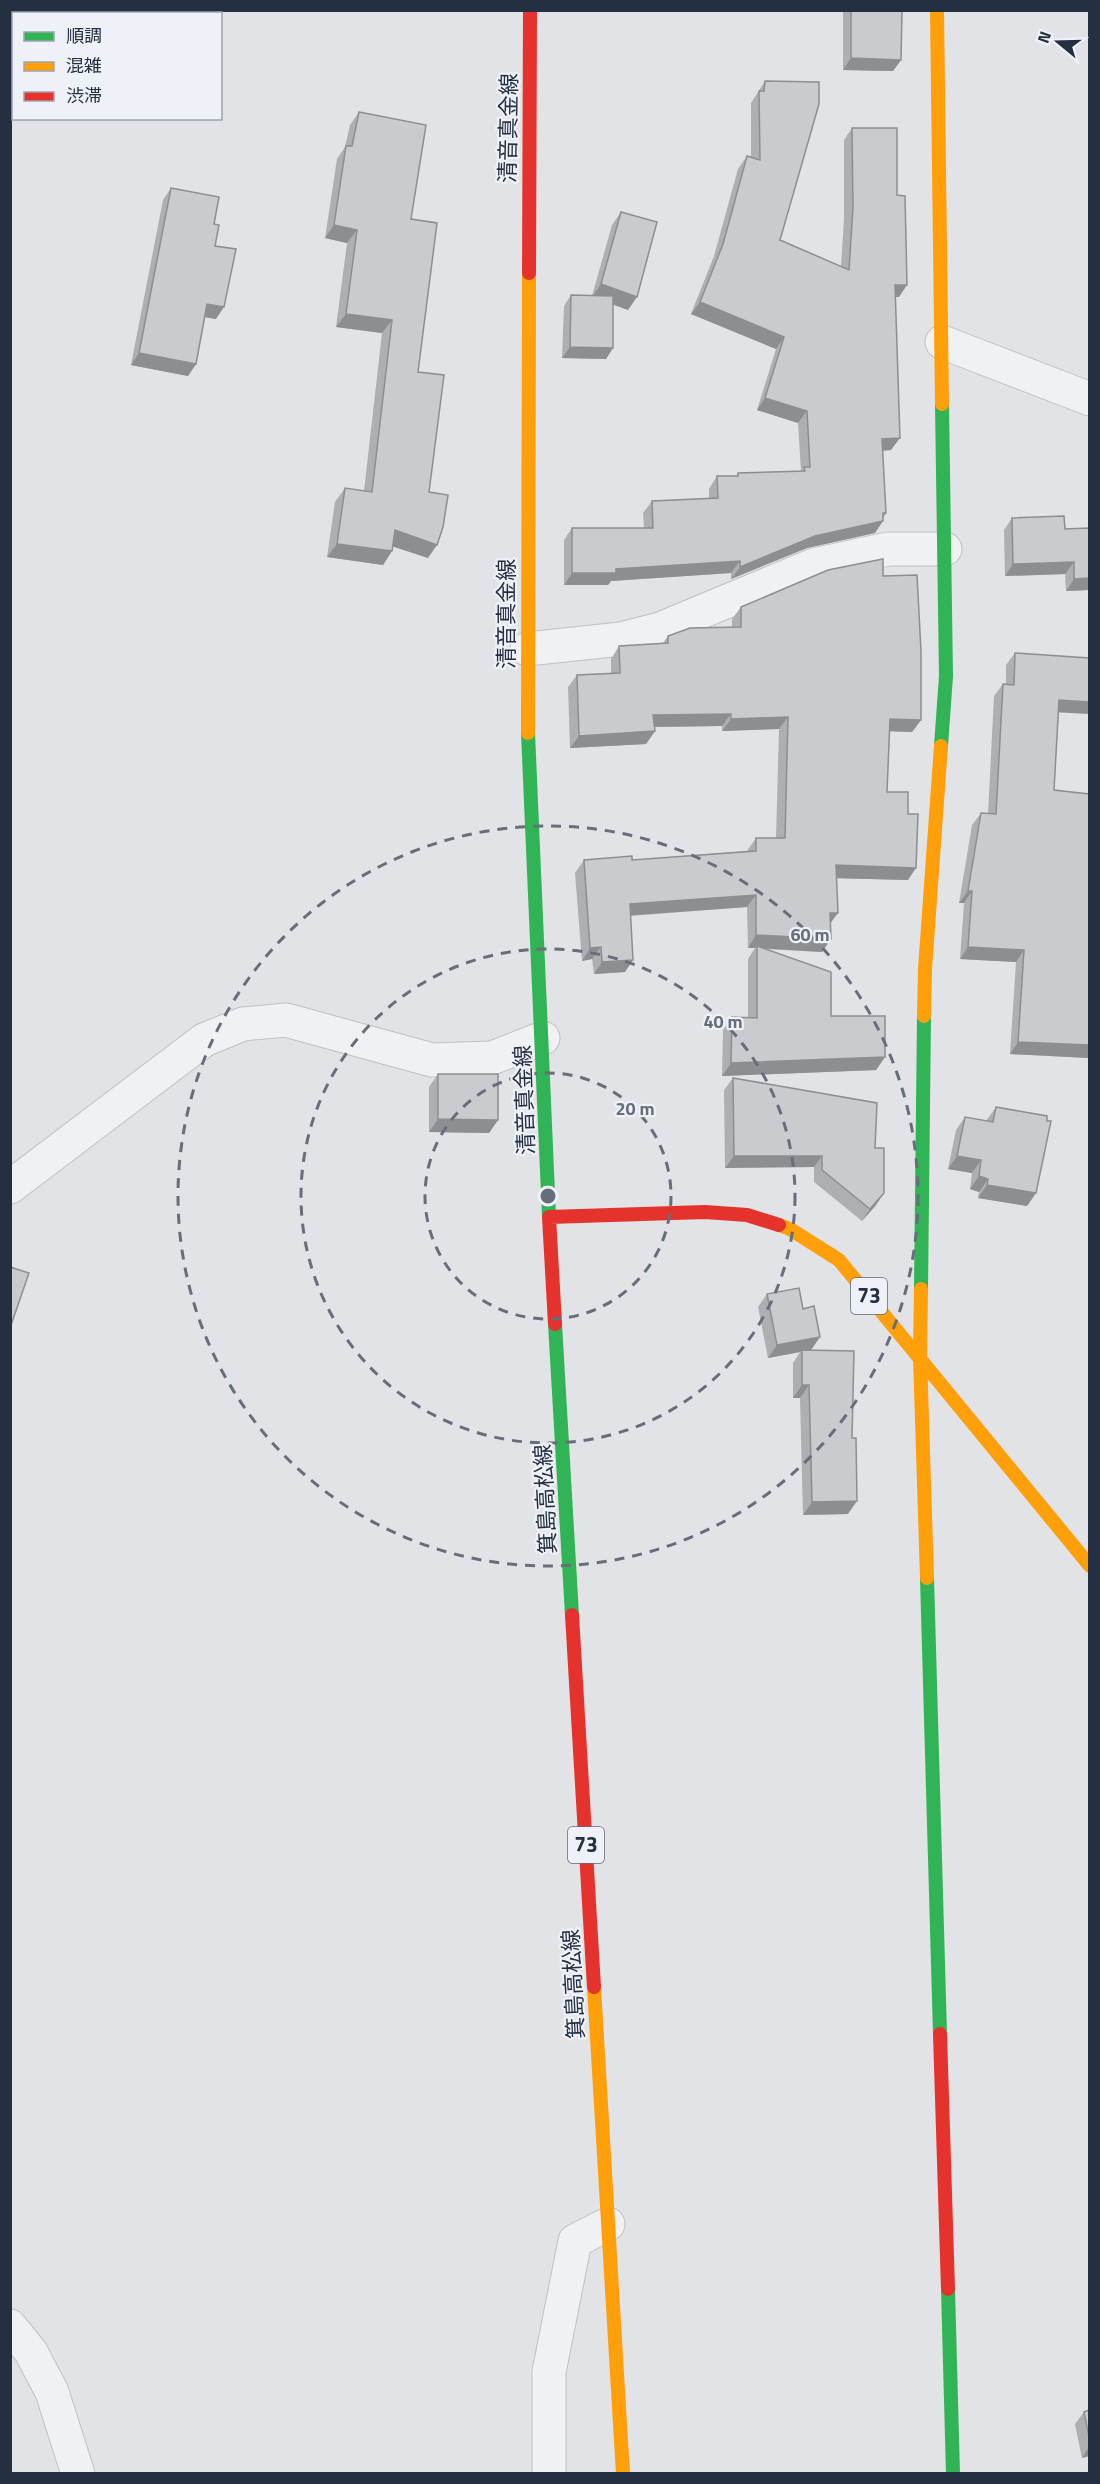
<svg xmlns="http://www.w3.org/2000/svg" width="1100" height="2484" font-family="'Titillium Web','Noto Sans JP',sans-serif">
<rect width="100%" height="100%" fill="#e1e3e6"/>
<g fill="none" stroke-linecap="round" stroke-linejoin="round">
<g stroke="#bfc1c4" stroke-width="35">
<path id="street" d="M10 12 19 10
M942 342 1090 399
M527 649 621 639 660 629 814 565 888 549H945
M10 1187 204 1040 243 1024 286 1020 432 1060 492 1058 543 1038
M10 2326 31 2352 52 2392 78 2474
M549 2474V2372L575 2241 608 2224"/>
</g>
<use href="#street" stroke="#f0f1f3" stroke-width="33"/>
<path stroke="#30b455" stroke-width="14" d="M528 733 549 1217
M941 746 946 676 942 404
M921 1289 924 1016
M555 1324 572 1615
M927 1578 940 2034
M948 2289 953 2474"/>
<path stroke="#ff9f0a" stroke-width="14" d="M937 10 942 404
M528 733 529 273
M924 1016 925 969 941 746
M779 1225 790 1229 839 1260 1090 1566
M921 1289 920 1356 927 1578
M594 1987 623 2474"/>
<path stroke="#e5322d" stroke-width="14" d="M529 273 530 10
M555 1324 549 1217 705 1212 747 1215 779 1225
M572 1615 594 1987
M940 2034 948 2289"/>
</g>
<path fill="#adafb2" d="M52 10H113L122 14H51Z
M843 10H902L901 60 893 71 843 70Z
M765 81 780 240 841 267 844 219V140L852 128 897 195 899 297H895L891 450 883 451 886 513 875 533 807 548 731 579V573L611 581 608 585H564V540L572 528H644L643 513 652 501 709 498V489L717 476H736L738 473 801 471 798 423 757 410 776 349 691 314 714 256 738 169 747 156 751 158V103Z
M359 112 411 219 418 372 429 492 428 558 393 546 392 551 383 565 327 557 335 502 345 488 364 491 382 333 336 327 347 243 325 238 337 159 345 147 350 125Z
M171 188 214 224 215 246 216 319 205 317 196 364 188 376 131 365 163 200Z
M621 212 628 310 613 304V348L606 359 562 358 564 306 571 295 592 296 612 225Z
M1012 518 1065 529 1089 528V590L1066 591 1065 574 1005 576 1004 530Z
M883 576 921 720 912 732 890 731 887 792 908 880 837 878 831 923 822 952 764 949 831 1016 885 1057 876 1070 722 1076 723 1030 732 1017 748 1018V959L755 948H748L747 907 630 916 625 972 594 974 592 959 582 961 575 873 584 860H632L747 851 756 838H776L779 729 722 731V726L654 727 655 731 646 744 570 748 568 687 577 675 611 673V659L619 646 663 643 668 636 732 628V619L741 607Z
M1015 653 1059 712 1054 790 1089 794V1058L1010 1054 1016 962 960 959 964 903H959L972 825 981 813 988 814 994 696 1003 684H1006V665Z
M438 1074 498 1120 489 1133 429 1132V1087Z
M733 1078 875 1148 876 1205 862 1221 814 1182V1167L725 1168 724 1090Z
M996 1107 1036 1193 1027 1206 978 1198 979 1192 970 1189 972 1173 948 1169 956 1130 965 1117 986 1121Z
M767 1294 803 1309 820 1337 811 1350 848 1514 803 1515 800 1398H793V1363L800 1352 768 1358 758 1307Z
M1089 2410V2456L1082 2458 1075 2424 1084 2412Z"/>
<path fill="#8d8e91" d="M851 58 901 60 893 71 843 70Z
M334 225 357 230 347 243 325 238Z
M601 284 637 297 628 310 592 297Z
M895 285H907L899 297H886Z
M700 302 784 337 776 349 691 314Z
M207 304 224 307 216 319 199 316Z
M346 314 392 320 382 333 336 327Z
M570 347 613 348 606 359 562 358Z
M139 353 196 364 188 376 131 365Z
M765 398 807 411 798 423 757 410Z
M900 438 891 450 874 451 882 439Z
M883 513H886L880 521H883L875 533 807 548 731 579 740 567 815 536Z
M395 530 437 545 428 558 385 544Z
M337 544 392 551 383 565 327 557Z
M740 561 731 573 611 581 608 585H564L572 573 616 569Z
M1074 562 1065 574 1005 576 1013 564Z
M1089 578V590L1066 591 1074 579Z
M1059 700 1089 702V714L1051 712Z
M731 714 722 726 644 727 653 715Z
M788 717 779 729 722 731 731 719Z
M890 719 921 720 912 732 881 731Z
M655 731 646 744 570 748 579 736Z
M836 865 916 868 908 880 828 878Z
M968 891H972L964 903H959Z
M756 895 747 907 621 916 630 904Z
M830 913H838L829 925Z
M756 935 831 939 822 952 757 948V946L755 948H748Z
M601 947 592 959 582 961 590 948Z
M968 947 1024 950 1016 962 960 959Z
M633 960 625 972 594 974 602 962Z
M1018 1042 1089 1045V1058L1010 1054Z
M885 1057 876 1070 722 1076 731 1063Z
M438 1119 498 1120 489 1133 429 1132Z
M734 1156H822L814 1167 725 1168Z
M957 1156 981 1160 972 1173 948 1169Z
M979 1176 988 1179 979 1192 970 1189Z
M987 1185 1036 1193 1027 1206 978 1198Z
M884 1193 876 1205 862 1221 870 1209Z
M820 1337 811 1350H802L800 1352 768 1358 777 1345Z
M802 1385H809L800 1398H793Z
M857 1501 848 1514 803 1515 812 1502Z
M1089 2447V2456L1082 2458Z"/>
<path fill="#c9cbcf" stroke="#8d8e91" stroke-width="1.5" d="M57 10H113L122 14H56Z
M851 10H902L901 60 851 58Z
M765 81 819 82V104L780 240 849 270 853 207 852 128H897V195L905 196 907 285H895L900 438 882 439 886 513H883V521L815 536 740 567V561L616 569V573H572V528H653L652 501 718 498 717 476H738V473L805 471 804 467H810L807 411 765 398 784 337 700 302 723 244 747 156 760 160 759 91H764Z
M359 112 426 125 411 219 437 223 418 372 444 375 429 492 448 495 443 527 437 545 395 530 392 551 337 544 345 488 372 492 392 320 346 314 357 230 334 225 346 146H352Z
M171 188 219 197 214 224 219 225 215 246 236 249 224 307 207 304 196 364 139 353Z
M621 212 657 222 637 297 601 284Z
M571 295 613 296V348L570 347Z
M1064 516 1065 529 1089 528V578L1074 579V562L1013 564 1012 518Z
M883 559V576L917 575 921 651V720L890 719 887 792H908V814H918L916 868 836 865 838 913H830L831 939 756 935V895L630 904 633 960 602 962 601 947 590 948 584 860 632 856V860L756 851V838H785L788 717 731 719V714L653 715 655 731 579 736 577 675 620 673 619 646 668 643V636L690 628 741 627V607L828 570Z
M1015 653 1089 658V702L1059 700 1054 790 1089 794V1045L1018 1042 1024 950 968 947 972 891H968L981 813 996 814 1003 684 1014 685Z
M757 946 831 972V1016H885V1057L731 1063 732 1017 757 1018Z
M438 1074H498V1120L438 1119Z
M733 1078 877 1103 875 1148H884V1193L870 1209 822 1170V1156H734Z
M996 1107 1047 1116V1121H1051L1036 1193 987 1185 988 1179 979 1176 981 1160 957 1156 965 1117 993 1122Z
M10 1267 29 1273 10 1328Z
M799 1288 803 1309 814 1306 820 1337 777 1345 767 1294Z
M802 1350 854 1351 852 1438H856L857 1501 812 1502 809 1385H802Z
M1089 2410V2437L1084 2412Z"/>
<g fill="none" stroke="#676e7b" stroke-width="3" stroke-dasharray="10 8">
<circle cx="548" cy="1196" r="123"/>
<circle cx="548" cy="1196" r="247"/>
<circle cx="548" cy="1196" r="370"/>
</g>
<g text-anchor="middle" stroke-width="4.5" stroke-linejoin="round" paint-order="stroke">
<g fill="#eef1f7" stroke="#616978" stroke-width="1.5">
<rect x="851" y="1278" width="36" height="36" rx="4.5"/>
<rect x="568" y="1827" width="36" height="36" rx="4.5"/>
</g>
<g font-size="21" font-weight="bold" fill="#252f42">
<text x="869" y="1303">73</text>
<text x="586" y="1852">73</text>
</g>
<g font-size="22" fill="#252f42" stroke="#eef1f7">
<text transform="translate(508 128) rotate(-89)" y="8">清音真金線</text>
<text transform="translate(506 614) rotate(-90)" y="8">清音真金線</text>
<text transform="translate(524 1100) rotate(-92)" y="8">清音真金線</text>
<text transform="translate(545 1499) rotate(-93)" y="8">箕島高松線</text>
<text transform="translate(573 1984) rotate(-93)" y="8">箕島高松線</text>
</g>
</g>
<circle cx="548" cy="1196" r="9" fill="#676e7b" stroke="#eef1f7" stroke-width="3"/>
<g font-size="18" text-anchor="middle" font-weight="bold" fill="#676e7b" stroke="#eef1f7" stroke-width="4.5" stroke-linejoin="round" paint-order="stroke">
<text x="810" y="941">60 m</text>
<text x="723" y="1028">40 m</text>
<text x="635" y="1115">20 m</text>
</g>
<rect width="1100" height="2484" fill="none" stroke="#252f42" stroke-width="24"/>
<rect x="12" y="12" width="210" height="108" fill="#eef1f7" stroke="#9ea3af" stroke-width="1.5"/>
<rect x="24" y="32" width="30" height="9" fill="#30b455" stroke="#9ea3af" stroke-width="1.5"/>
<text x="66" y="42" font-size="18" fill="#252f42">順調</text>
<rect x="24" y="62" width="30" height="9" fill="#ff9f0a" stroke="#9ea3af" stroke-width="1.5"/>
<text x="66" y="72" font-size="18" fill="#252f42">混雑</text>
<rect x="24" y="92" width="30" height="9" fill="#e5322d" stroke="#9ea3af" stroke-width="1.5"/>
<text x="66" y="102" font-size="18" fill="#252f42">渋滞</text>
<g transform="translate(1058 42) rotate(289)" stroke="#eef1f7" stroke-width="4.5" paint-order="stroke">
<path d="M0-4.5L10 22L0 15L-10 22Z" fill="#252f42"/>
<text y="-9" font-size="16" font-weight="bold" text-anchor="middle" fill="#252f42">N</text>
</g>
</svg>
